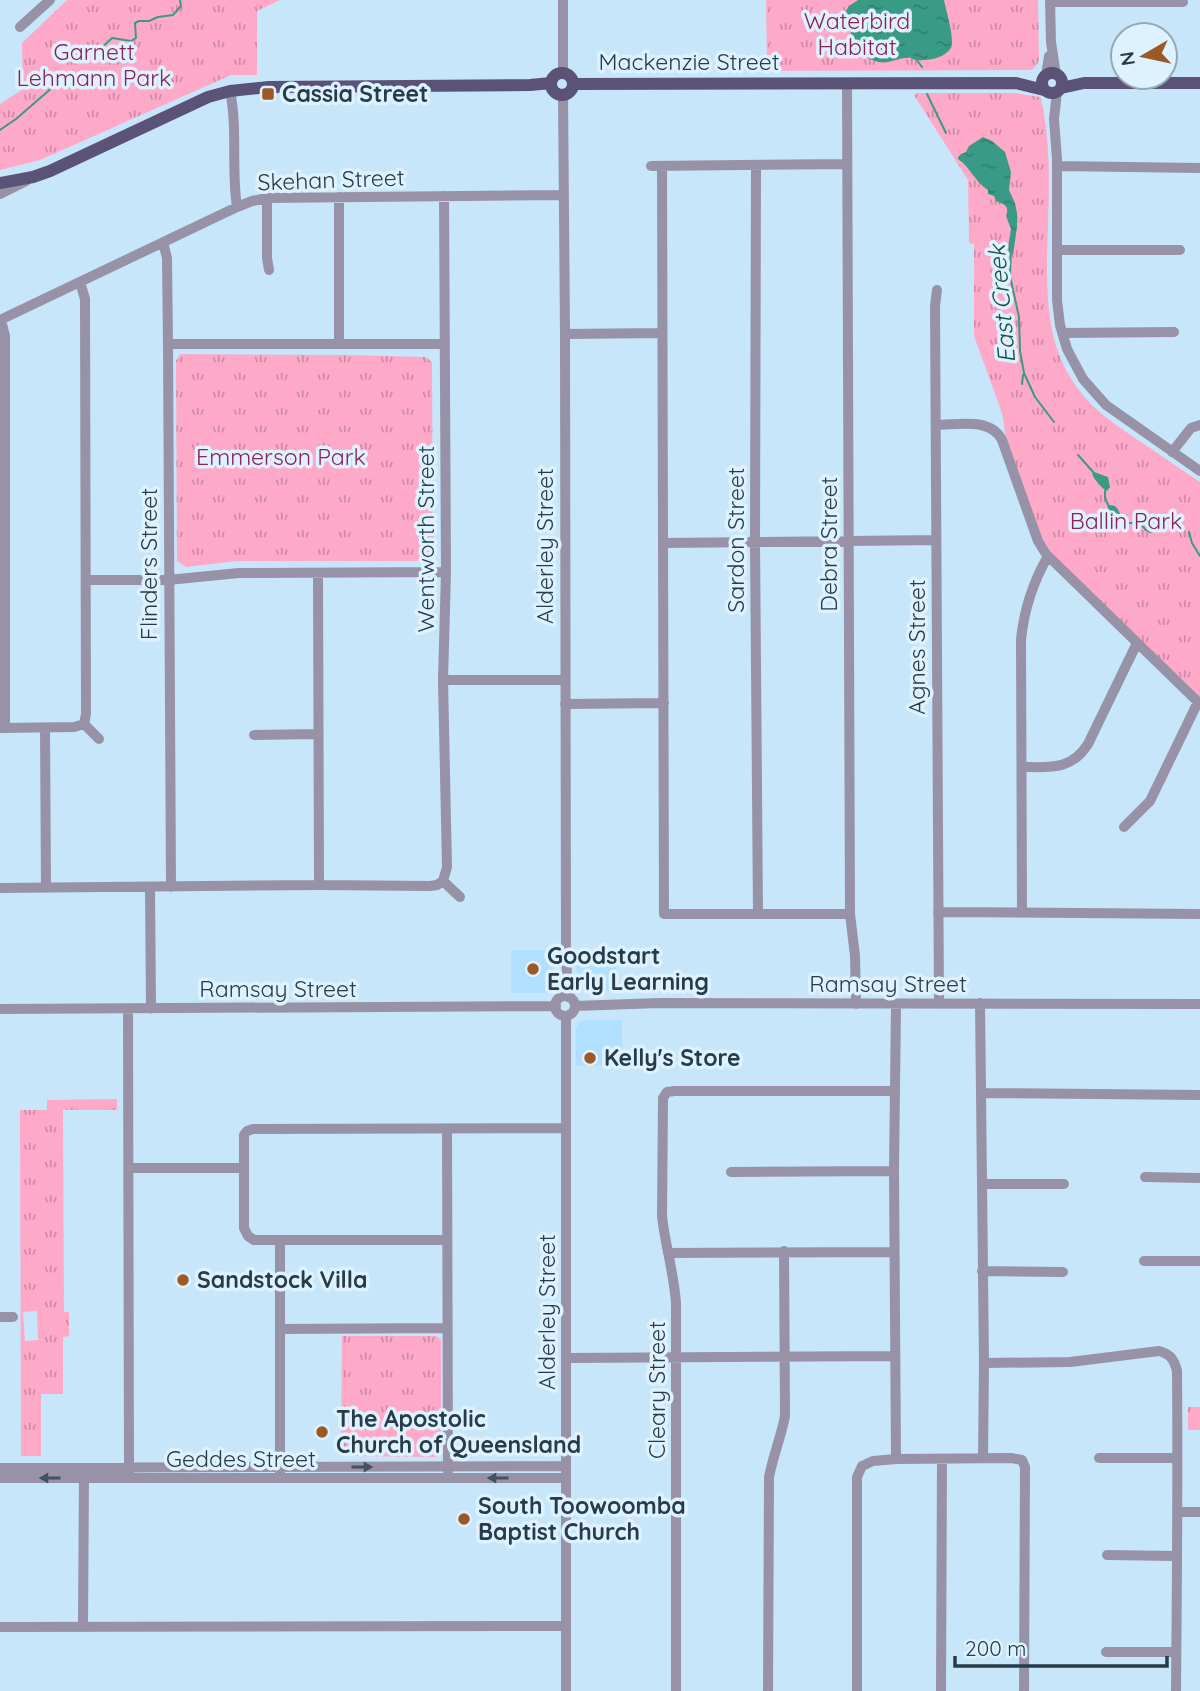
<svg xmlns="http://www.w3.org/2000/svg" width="1200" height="1691" font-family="Quicksand,sans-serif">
<defs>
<pattern id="park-tufts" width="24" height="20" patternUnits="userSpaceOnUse" patternTransform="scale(1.75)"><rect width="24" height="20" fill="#ffa9c9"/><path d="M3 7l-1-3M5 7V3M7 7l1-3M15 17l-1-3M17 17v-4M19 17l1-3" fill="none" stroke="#ce8ba5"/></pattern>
<pattern id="water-ripples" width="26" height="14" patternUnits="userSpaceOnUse" patternTransform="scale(1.75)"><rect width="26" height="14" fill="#399b86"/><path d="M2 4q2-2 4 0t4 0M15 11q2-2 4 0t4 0" fill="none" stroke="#308070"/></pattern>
</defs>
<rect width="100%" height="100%" fill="#c7e6f9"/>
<path fill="#b0e0fe" d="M511 950H554V989L550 993H511Z
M576 959H616L617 991H577Z
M587 1020H622V1065L576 1066V1028L579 1022Z"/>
<path fill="url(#park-tufts)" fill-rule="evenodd" d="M67 0H280L257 11V75H231L40 160 0 170V104L23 89 22 43Z
M766 0H1038L1039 58 1038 63 1032 70 767 71Z
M916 93H1015L1040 97 1041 99C1053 148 1048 209 1047 260 1047 316 1050 361 1091 404 1105 418 1122 429 1138 440 1159 454 1179 468 1200 482V699L1053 555 1042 539 1006 438 1002 413 974 336V244L969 243 968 180 914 95Z
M180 354 347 355 426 357 432 362 433 555 427 561H237L186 567 177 561 176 361Z
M117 1099V1110H63L64 1312H69V1336L63 1337V1394H41V1456H21L20 1110H47V1100ZM37 1311 38 1340 25 1341 23 1312Z
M342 1336H436L441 1340V1451L437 1457 341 1456Z
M1188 1407H1200V1430H1188Z"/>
<path fill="url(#water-ripples)" d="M858 0H944C946 10 955 40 951 48 945 58 928 61 917 60 908 59 915 57 906 58 897 58 889 64 879 62 857 58 848 31 846 11L849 6Z
M983 137 992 141 1005 152 1011 172 1009 190 1015 203 1017 213V227L1013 255 1011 249 1009 253 1008 247 1011 229 1006 216C1010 205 1004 205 996 201L994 196 988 194V190C975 182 970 167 958 159V157L961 154 966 152 969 146Z
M1094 472 1108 477 1110 487 1107 491C1102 489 1094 479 1092 474Z
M1108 505C1110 505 1114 505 1116 507 1119 510 1124 521 1124 525 1106 529 1106 518 1108 505Z"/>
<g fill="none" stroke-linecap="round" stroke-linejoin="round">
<path stroke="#399b86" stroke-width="2" d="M96 53 112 38 131 41 136 38 135 23 139 21H149L158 17 173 15 181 6 180 0
M916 59 922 67
M927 94 946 133
M0 130 16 119 62 79
M1011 248 1010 276 1019 317 1020 351 1024 373 1035 397 1054 422
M1022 384 1023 375
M1078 455 1094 473
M1105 491V498L1108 505
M1121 523H1140L1146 530 1151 532 1166 525
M1189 532 1192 543 1200 556"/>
<path stroke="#9792a8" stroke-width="10" d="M1050 0 1051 42 1056 75
M1050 2H1183
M20 27 50 0
M563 73V0
M1046 75 1049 56
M847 83 850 914 855 956 856 1004
M230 91C238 130 231 168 237 207
M1057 92 1054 119 1057 159V300L1060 325 1067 349 1083 379 1106 405 1200 471
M563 94 565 334 566 954 568 997
M651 166 847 164
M662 166 664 914H850
M756 166 755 542 758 914
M1057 166 1200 168
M0 194 26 181
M267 198V258L269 270
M163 242 167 258 168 344 171 887
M1057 250H1180
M80 282 85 299 86 714 84 724
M937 290 935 306 939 1003
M0 320 237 207 252 201 267 198 563 195
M1 320 5 336V728
M1062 333 1174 332
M565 334 662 333
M168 344H445
M339 344V197
M936 425C958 425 990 417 1002 440L1038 541 1046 554 1200 704
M1172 452 1191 428 1200 425
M663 543 936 540
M318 573 319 885
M86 580H168L239 573 446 572
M443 680H565
M565 704 664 703
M84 724 99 739
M1 728 74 727 84 724
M45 728 46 888
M254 735 318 734
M1022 767C1049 767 1071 771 1088 744L1137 643
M1124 827 1150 801 1198 702
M443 881 447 867 443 680 446 572 444 196
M0 888 319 885 430 886 437 885 443 881 460 897
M150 888 151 1009
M938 912 1200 914
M1022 912 1021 640C1024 609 1033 582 1048 556
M555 1006a10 10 0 1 1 20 0a10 10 0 1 1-20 0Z
M980 1003 984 1363 983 1458
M896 1004 894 1171 896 1459
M575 1006 659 1003 1200 1004
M0 1009 556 1006
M128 1009 129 1474
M566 1016V1691
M982 1093 1200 1095
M447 1129 448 1471
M129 1168H243
M731 1172 894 1171
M1145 1177 1200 1178
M982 1184H1064
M447 1240H254L248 1236 244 1228V1135L247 1131 253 1129 566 1128
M668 1253 894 1252
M1144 1261H1200
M982 1271 1063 1272
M0 1317H13
M280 1329 447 1328
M567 1358 895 1356
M984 1363 1070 1362 1159 1351C1170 1354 1174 1359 1177 1371 1178 1477 1177 1584 1176 1691
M1099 1458H1177
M0 1468 566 1466
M280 1474V1241
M0 1478H566
M1178 1512H1200
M1107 1555 1176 1556
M83 1626 84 1473
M0 1627 566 1626
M1106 1652H1176
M676 1691V1303C674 1273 665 1245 662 1216L663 1098 667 1092 675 1091H894
M768 1691 769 1477C773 1456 781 1437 785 1416L784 1251
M857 1691V1477L862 1466 873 1461 896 1459 1011 1458 1022 1460 1025 1467 1024 1691
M941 1691 942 1459"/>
<path stroke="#5b5277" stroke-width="12" d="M1042 83a10 10 0 1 1 20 0a10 10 0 1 1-20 0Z
M551 84a11 11 0 1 1 22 0a11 11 0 1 1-22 0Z
M573 84 1016 83 1044 90
M1061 88 1084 83H1200
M0 183 33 177 50 171 208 97 230 91 269 87 530 85 551 83"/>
</g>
<defs><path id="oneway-solid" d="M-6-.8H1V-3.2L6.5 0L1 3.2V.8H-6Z" transform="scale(1.75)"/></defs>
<g fill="#435261">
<use href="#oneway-solid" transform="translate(362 1467)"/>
<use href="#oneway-solid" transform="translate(50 1478) rotate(180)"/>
<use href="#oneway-solid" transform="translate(498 1478) rotate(-180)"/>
</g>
<g fill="#9b5926" stroke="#ddf1ff" stroke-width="2.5">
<rect x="261" y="87" width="14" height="14" rx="3.5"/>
<circle cx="533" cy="969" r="7"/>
<circle cx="590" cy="1058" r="7"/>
<circle cx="183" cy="1280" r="7"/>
<circle cx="322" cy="1432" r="7"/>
<circle cx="464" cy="1519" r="7"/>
</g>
<g text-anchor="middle" stroke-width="7" stroke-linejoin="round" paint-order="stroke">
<g font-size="23" fill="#8d2055" stroke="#ddf1ff">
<text x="857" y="29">Waterbird<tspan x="857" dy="26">Habitat</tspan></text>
<text x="94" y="60">Garnett<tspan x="94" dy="26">Lehmann Park</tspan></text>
<text x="281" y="465">Emmerson Park</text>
<text x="1126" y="529">Ballin Park</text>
</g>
<g font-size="23" fill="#273c49" stroke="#ddf1ff">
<text x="689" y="70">Mackenzie Street</text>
<text transform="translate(331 180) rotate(-2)" y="8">Skehan Street</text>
<text transform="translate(426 539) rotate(-90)" y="8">Wentworth Street</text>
<text transform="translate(736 540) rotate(-90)" y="8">Sardon Street</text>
<text transform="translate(829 544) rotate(-90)" y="8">Debra Street</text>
<text transform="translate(545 546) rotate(-90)" y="8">Alderley Street</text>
<text transform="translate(149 564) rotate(-90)" y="8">Flinders Street</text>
<text transform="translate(917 647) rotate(-90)" y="8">Agnes Street</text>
<text x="888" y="992">Ramsay Street</text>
<text x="278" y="997">Ramsay Street</text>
<text transform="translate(547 1312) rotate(-90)" y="8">Alderley Street</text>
<text transform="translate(657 1390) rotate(-90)" y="8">Cleary Street</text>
<text x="241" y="1467">Geddes Street</text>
</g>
<g font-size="23" font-weight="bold" fill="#273c49" stroke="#ddf1ff" text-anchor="start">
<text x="282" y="102">Cassia Street</text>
<text x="547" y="964">Goodstart<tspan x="547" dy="26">Early Learning</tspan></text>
<text x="604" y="1066">Kelly's Store</text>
<text x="197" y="1288">Sandstock Villa</text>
<text x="336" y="1427">The Apostolic<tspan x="336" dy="26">Church of Queensland</tspan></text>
<text x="478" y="1514">South Toowoomba<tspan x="478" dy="26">Baptist Church</tspan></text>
</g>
<g font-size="24" font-style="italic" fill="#184f43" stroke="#ddf1ff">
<text transform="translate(1002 304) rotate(-95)" y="8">East Creek</text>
</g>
</g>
<g transform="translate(1144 56) rotate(261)"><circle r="33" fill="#ddf1ff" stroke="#94a9b6" stroke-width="2"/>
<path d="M0-5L12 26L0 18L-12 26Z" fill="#9b5926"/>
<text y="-10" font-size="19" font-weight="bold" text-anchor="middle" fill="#273c49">N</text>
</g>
<path d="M955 1656v10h212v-10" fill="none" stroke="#273c49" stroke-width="3.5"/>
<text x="965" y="1656" font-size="21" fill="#273c49" stroke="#ddf1ff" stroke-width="5" paint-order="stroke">200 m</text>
</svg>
